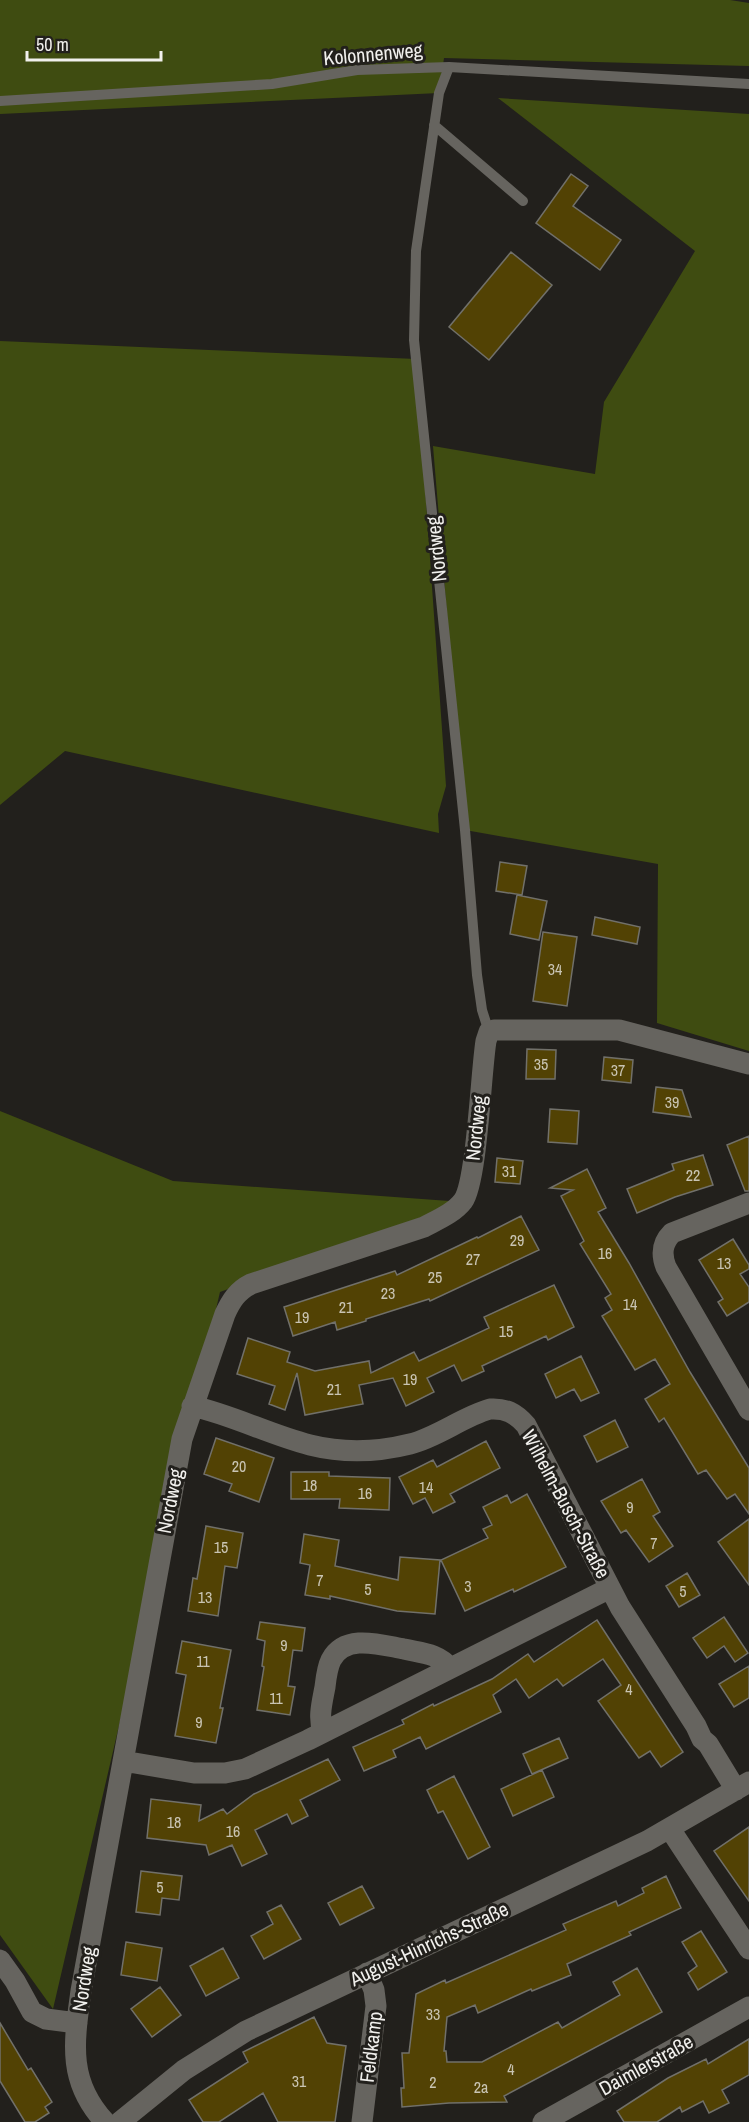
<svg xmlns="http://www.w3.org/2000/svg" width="749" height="2122" font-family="'Archivo Narrow',sans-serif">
<rect width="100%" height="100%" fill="#22201c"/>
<path fill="#3f4c11" d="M0 0H730L749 3V66L444 58 439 93 0 114Z
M498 98 749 114V1051L657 1023 658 864 465 830 433 446 595 474 604 402 695 251Z
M0 341 416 359 446 786 438 814 439 833 65 751 0 805Z
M0 1111 173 1181 463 1202 220 1292 53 2009 0 1935Z"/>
<path fill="#524204" stroke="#71706a" stroke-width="1.5" d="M571 174 588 186 573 206 621 240 600 270 536 223Z
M511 252 552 285 489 360 449 327Z
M500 862 527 866 522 895 496 891Z
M517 895 547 901 539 940 510 934Z
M595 917 640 927 637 944 592 935Z
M543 932 577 937 567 1006 533 1001Z
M527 1049 556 1050 555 1079H526Z
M604 1057 633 1060 631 1083 602 1080Z
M656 1087 682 1090 691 1117 653 1112Z
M550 1109 579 1111 577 1144 548 1142Z
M749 1136V1191H745L727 1145Z
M703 1155 713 1185 675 1197 637 1213 627 1189 674 1170 672 1164Z
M497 1158 523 1161 520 1184 495 1182Z
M587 1169 606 1208 598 1212 629 1263 690 1372 749 1468V1514L735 1494 727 1499 706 1470 698 1474 664 1418 659 1422 645 1399 670 1384 655 1359 635 1370 602 1316 612 1310 605 1298 611 1294 580 1244 584 1241 561 1196 573 1190 550 1188Z
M521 1216 539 1250 430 1301 429 1299 366 1319V1321L337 1330 335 1322 293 1336 284 1307 395 1271 397 1275 477 1237 478 1238Z
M733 1239 749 1265V1269L740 1274 749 1287V1302L727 1316 718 1302 723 1299 699 1260Z
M554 1285 574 1327 548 1340 546 1336 482 1366 484 1371 462 1381 454 1365 427 1378 434 1392 406 1406 393 1378 359 1385 363 1404 305 1415 297 1373 285 1410 269 1404 275 1386 237 1374 248 1338 290 1352 287 1362 315 1371 369 1361 371 1373 414 1352 419 1361 489 1328 484 1317Z
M581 1356 599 1393 581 1401 574 1389 556 1398 545 1374Z
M615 1420 628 1447 597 1462 584 1436Z
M216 1438 274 1458 259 1502 229 1491 232 1484 204 1474Z
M486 1441 500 1468 450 1494 455 1502 433 1513 425 1498 413 1504 399 1477 433 1460 437 1467Z
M291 1472H329V1476L390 1478 389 1510 339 1508 340 1499H291Z
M642 1479 660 1512 653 1516 673 1546 649 1562 626 1530 621 1533 601 1501Z
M527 1494 566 1567 514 1592 513 1589 465 1611 441 1560 488 1538 483 1529 492 1525 483 1507 507 1495 511 1503Z
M749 1519V1585L718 1542Z
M206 1526 243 1533 237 1568 225 1566 218 1616 188 1611 193 1578 197 1579Z
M304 1534 339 1540 335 1566 398 1580 400 1557 440 1560 435 1614 397 1611 330 1596V1599L305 1595 310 1565 300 1563Z
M687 1573 700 1595 679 1607 666 1586Z
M724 1617 748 1653 735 1662 724 1646 707 1658 693 1638Z
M597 1620 683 1752 661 1767 650 1751 639 1758 598 1701 621 1685 603 1659 563 1686 557 1679 529 1698 516 1679 493 1695 501 1712 426 1749 420 1737 393 1750 396 1757 364 1771 353 1747 404 1724 402 1720 433 1704 434 1706 492 1679 528 1654 534 1662Z
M260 1622 305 1628 302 1651 293 1650 288 1686 295 1687 290 1715 257 1710 264 1667 262 1666 265 1641 257 1639Z
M182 1641 231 1650 220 1708H223L216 1743 175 1736 186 1675 176 1673Z
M749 1666V1698L734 1707 719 1684Z
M559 1738 568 1758 532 1774 523 1754Z
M328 1759 340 1780 300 1800 308 1816 292 1824 287 1814 255 1830 267 1854 242 1866 232 1845 209 1855 206 1845 147 1838 151 1799 201 1805 199 1821 223 1809 227 1814 254 1794Z
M542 1770 554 1797 513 1816 501 1789Z
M454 1776 490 1847 468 1859 443 1811 438 1813 427 1790Z
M749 1827V1901L714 1851Z
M141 1871 182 1876 179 1900 162 1898 160 1915 136 1912Z
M666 1876 681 1908 629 1932 631 1935 567 1964 571 1975 532 1991 531 1989 478 2013 475 2005 447 2017 444 2051H446L447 2062H482L558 2022 562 2028 620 1995 613 1982 637 1968 662 2012 504 2096 507 2102 449 2103 402 2107 401 2088H404L402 2053H409L416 1994 445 1980 446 1983 566 1930 563 1924 616 1901 618 1906 644 1893 642 1888Z
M362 1886 374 1908 340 1925 328 1903Z
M281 1905 301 1939 264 1959 251 1936 273 1924 267 1912Z
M701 1931 727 1972 698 1990 688 1973 697 1966 682 1942Z
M126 1942 162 1948 157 1981 121 1975Z
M223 1948 239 1978 206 1996 190 1966Z
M160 1987 181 2015 152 2037 131 2009Z
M314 2017 327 2043 346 2046 335 2122H278L263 2093 219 2122H203L189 2100 248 2062 243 2052Z
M0 2023 28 2070 31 2068 52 2102 45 2107 49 2113 35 2122H25L0 2081Z
M749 2039V2075L722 2090 729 2103 709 2113 703 2101 682 2112 680 2107 657 2122H624L617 2111 668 2078 706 2059 708 2064Z"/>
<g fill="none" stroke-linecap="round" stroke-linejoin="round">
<path stroke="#66645f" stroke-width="10" d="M449 67 439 93 416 251 414 340 465 830 477 975 482 1010 489 1032
M0 101 272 84 357 70 449 67 749 84
M434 125 523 201"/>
<path stroke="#66645f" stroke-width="21" d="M749 1203 672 1233C662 1243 661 1254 666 1267L749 1410
M192 1406C233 1415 270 1435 310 1445 342 1453 378 1452 410 1444 438 1437 462 1417 490 1409 506 1408 515 1413 526 1425L620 1607 696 1726 702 1739 708 1744 736 1790
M323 1732C318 1717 322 1703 325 1687 326 1678 327 1668 331 1660 345 1633 381 1645 404 1649 421 1653 438 1653 450 1668
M123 1761 194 1773H225L245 1769 308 1740 610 1588
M670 1829 749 1949
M0 1960 15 1981 32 2012 46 2019 77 2023
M105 2122C67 2081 74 2042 81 1991L182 1439 225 1314C231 1301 237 1291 251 1284L424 1227C437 1220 454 1213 463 1201 477 1182 481 1071 486 1041L489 1032 494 1030H619L749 1064
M120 2122 184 2070 246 2031 647 1841 749 1782
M362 2122 376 2006 374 1990 367 1973
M543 2122 749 2007"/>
</g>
<g text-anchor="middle" stroke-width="6" stroke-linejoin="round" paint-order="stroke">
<g font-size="16" fill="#c9c4b3">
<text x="555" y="975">34</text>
<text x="541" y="1070">35</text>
<text x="618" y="1076">37</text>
<text x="672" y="1108">39</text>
<text x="509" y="1177">31</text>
<text x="693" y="1181">22</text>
<text x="517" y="1246">29</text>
<text x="605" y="1259">16</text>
<text x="473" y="1265">27</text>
<text x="724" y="1269">13</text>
<text x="435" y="1283">25</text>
<text x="388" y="1299">23</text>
<text x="630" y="1310">14</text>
<text x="346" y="1313">21</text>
<text x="302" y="1323">19</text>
<text x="506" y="1337">15</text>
<text x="410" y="1385">19</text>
<text x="334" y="1395">21</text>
<text x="239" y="1472">20</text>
<text x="310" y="1491">18</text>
<text x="426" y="1493">14</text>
<text x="365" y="1499">16</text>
<text x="630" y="1513">9</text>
<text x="654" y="1549">7</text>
<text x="221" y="1553">15</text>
<text x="320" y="1586">7</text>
<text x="468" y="1592">3</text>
<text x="368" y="1595">5</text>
<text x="683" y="1597">5</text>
<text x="205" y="1603">13</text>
<text x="284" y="1651">9</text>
<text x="203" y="1667">11</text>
<text x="629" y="1695">4</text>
<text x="276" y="1704">11</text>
<text x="199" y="1728">9</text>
<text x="174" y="1828">18</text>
<text x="233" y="1837">16</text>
<text x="160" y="1893">5</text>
<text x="433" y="2020">33</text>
<text x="511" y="2075">4</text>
<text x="299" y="2087">31</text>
<text x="433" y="2088">2</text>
<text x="481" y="2093">2a</text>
</g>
<g font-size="20" fill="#f1f0ed" stroke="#22201c">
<text transform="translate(373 54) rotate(-5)" y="7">Kolonnenweg</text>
<text transform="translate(436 549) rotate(-96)" y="7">Nordweg</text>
<text transform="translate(476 1128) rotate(-84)" y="7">Nordweg</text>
<text transform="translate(170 1501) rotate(-79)" y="7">Nordweg</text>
<text transform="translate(566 1504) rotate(62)" y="7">Wilhelm-Busch-Straße</text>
<text transform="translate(429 1944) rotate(-25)" y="7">August-Hinrichs-Straße</text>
<text transform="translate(84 1979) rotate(-81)" y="7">Nordweg</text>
<text transform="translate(371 2047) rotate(-83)" y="7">Feldkamp</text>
<text transform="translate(646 2065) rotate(-29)" y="7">Daimlerstraße</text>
</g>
</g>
<path d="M27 51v9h134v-9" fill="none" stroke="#f1f0ed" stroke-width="3"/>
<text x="36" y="51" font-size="18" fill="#f1f0ed" stroke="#22201c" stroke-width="4.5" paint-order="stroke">50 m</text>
</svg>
